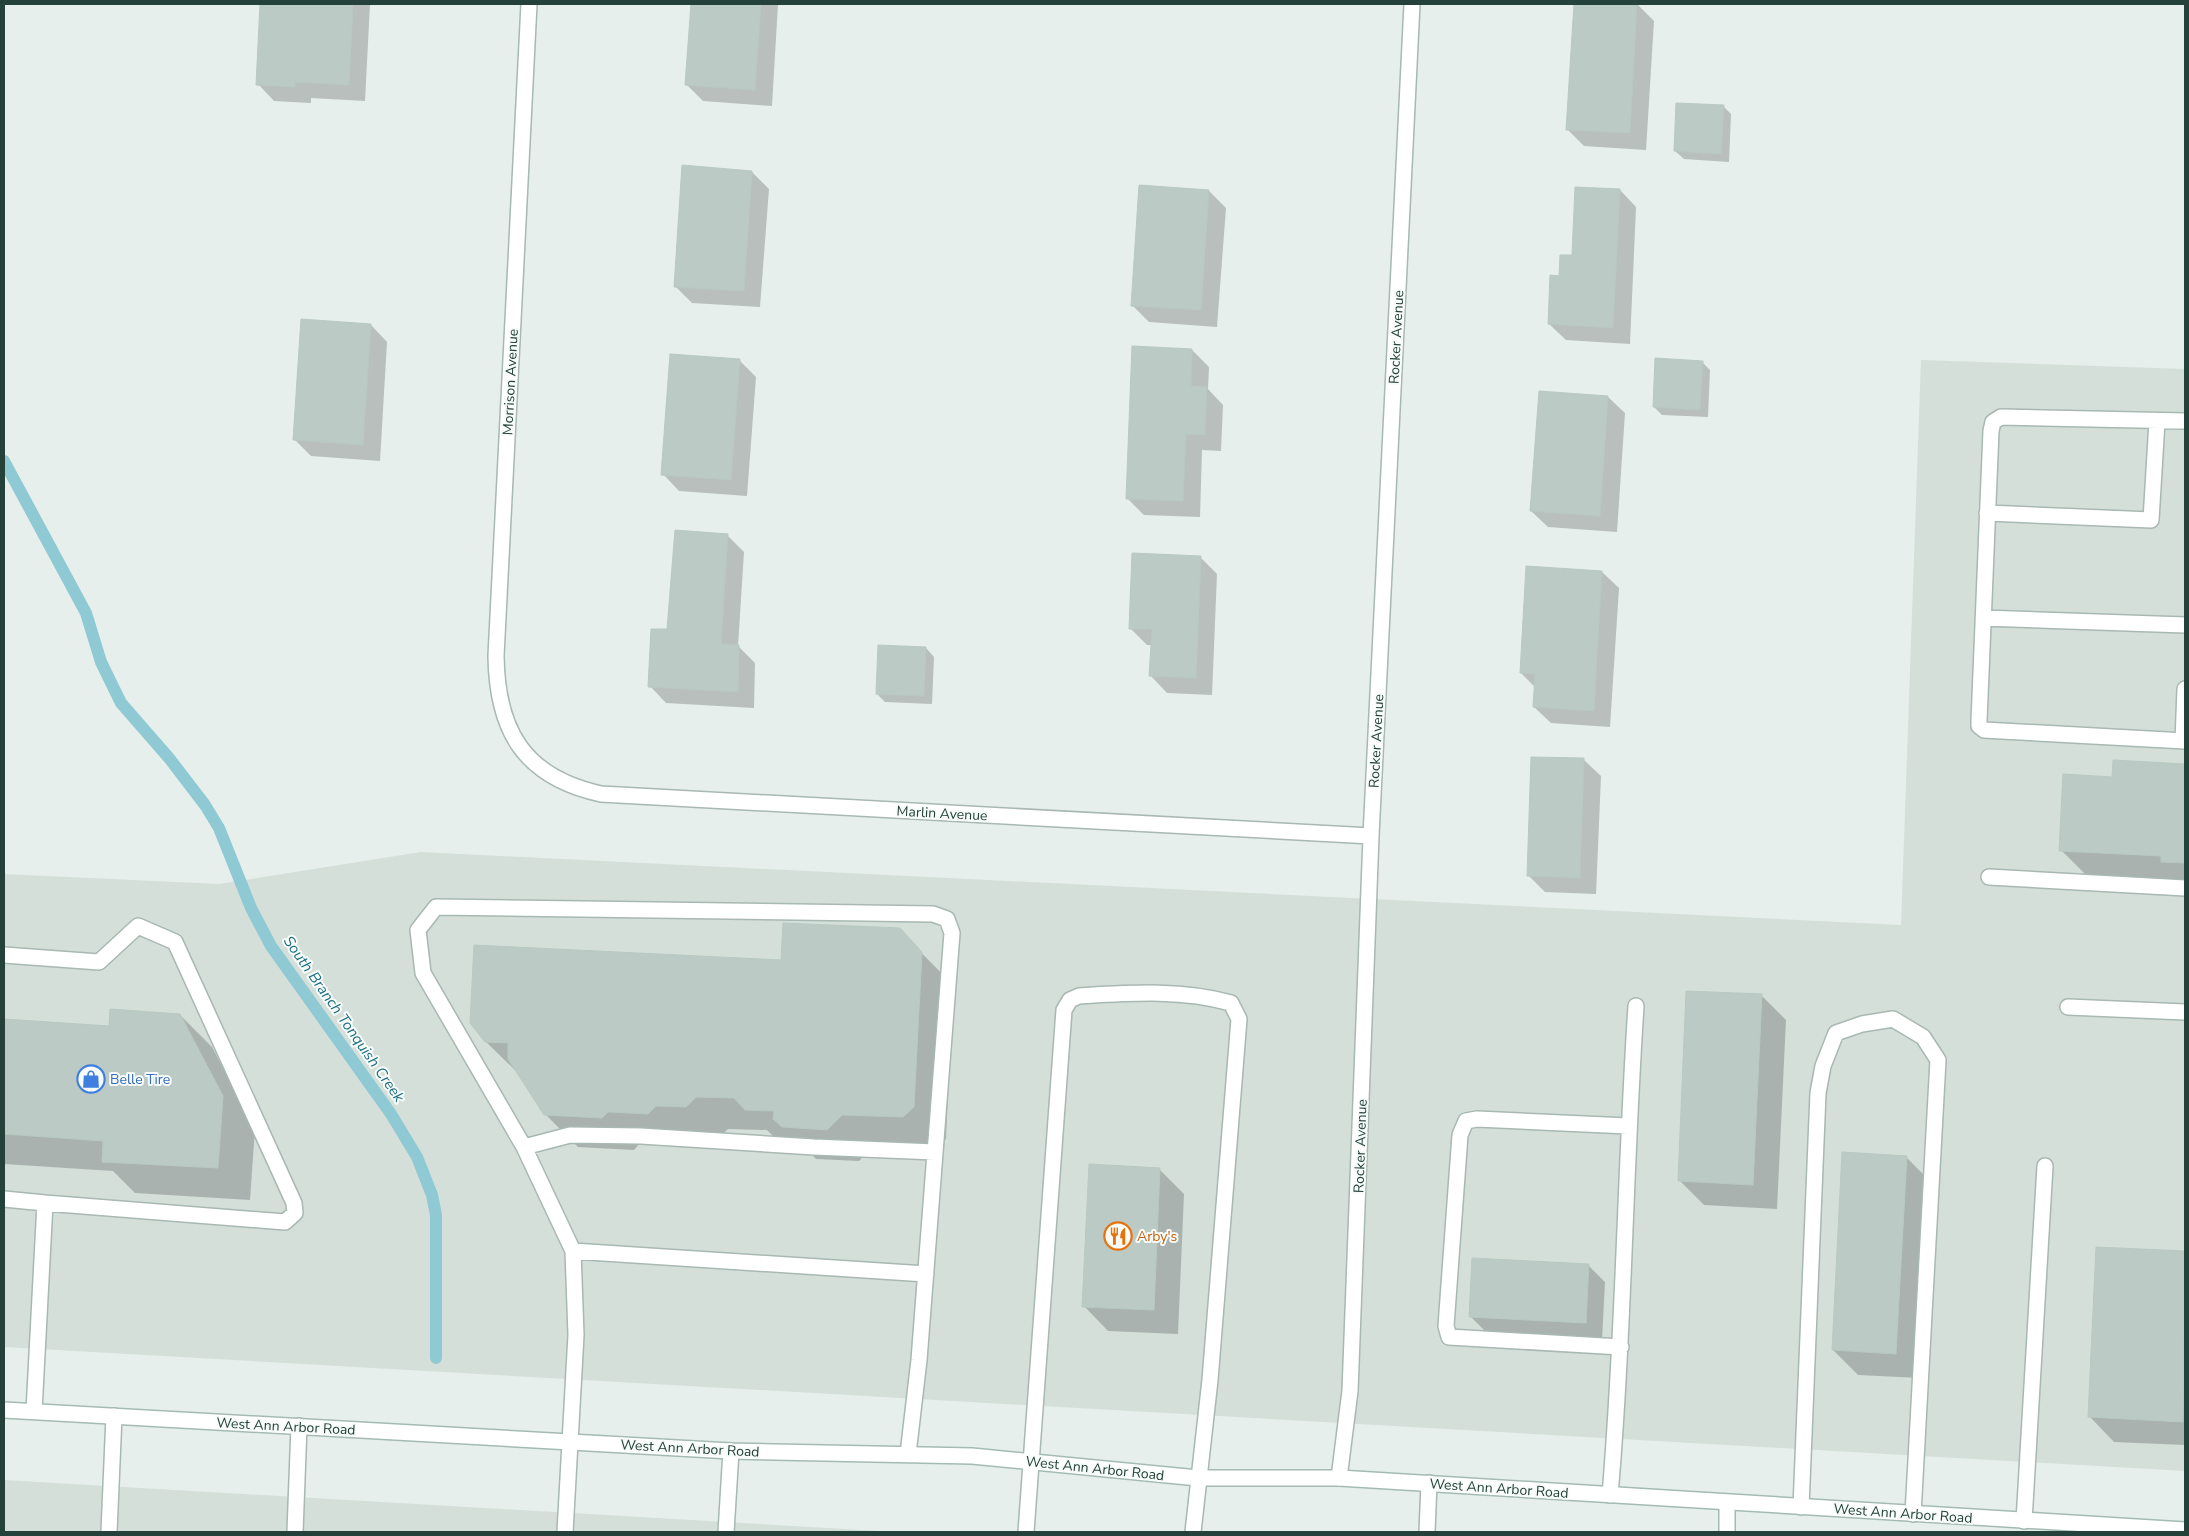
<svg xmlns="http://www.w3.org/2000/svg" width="2189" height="1536" font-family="'Nunito Sans',sans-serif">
<rect width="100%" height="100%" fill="#e6efeb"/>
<path fill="#d4dfda" d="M1921 360 2185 369V1471L4 1347V874L219 884 421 852 1901 925Z
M4 1480 897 1532H4Z"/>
<path fill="#0003" d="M262 4H370L365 101 311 98V103L274 101 258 84Z
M692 4H778L772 106 703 101 686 84Z
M1575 4H1637L1654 21 1646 150 1584 146 1567 129Z
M1723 106 1731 114 1729 162 1684 159 1675 151Z
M752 172 769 189 760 307 692 303 675 286Z
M1620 190 1636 207 1630 344 1566 340 1549 324 1560 277Z
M1209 191 1226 208 1217 327 1149 322 1132 305Z
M371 325 387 342 380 461 311 456 294 439Z
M1192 350 1209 367 1208 389 1223 405 1221 451 1202 450 1200 517 1144 515 1127 498Z
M739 360 756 377 747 496 679 491 663 474Z
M1702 362 1710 370 1708 417 1662 415 1654 407Z
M1608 397 1625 413 1617 532 1548 527 1531 511Z
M727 535 744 552 738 646 755 663 754 708 666 703 650 686 668 631Z
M1201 558 1217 574 1212 695 1167 693 1151 676 1152 645H1147L1130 628Z
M1602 572 1619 588 1610 727 1551 723 1534 707 1535 687 1521 673Z
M926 648 934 657 932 704 885 702 877 694Z
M1584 760 1601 776 1596 894 1545 892 1528 875Z
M2114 761 2185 765V887L2093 882 2061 850 2113 778Z
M899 930 953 985 946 1139 935 1149 874 1146 859 1161 816 1159 799 1142 778 1141 767 1130 728 1129 718 1138 640 1143 634 1150 578 1147 545 1114 518 1073 485 1041Z
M1761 995 1786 1020 1777 1209 1704 1205 1679 1180Z
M180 1015 212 1047 255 1129 250 1200 135 1193 113 1171 4 1164V1020L110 1027Z
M1906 1157 1931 1182 1920 1378 1858 1375 1833 1350Z
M1159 1169 1184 1194 1178 1334 1108 1331 1084 1306Z
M2098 1248 2185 1253V1445L2114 1442 2090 1417Z
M1589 1266 1605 1282 1602 1340 1487 1333 1470 1316Z"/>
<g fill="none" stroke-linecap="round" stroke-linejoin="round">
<path stroke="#8ec9d4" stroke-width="12" d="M4 461 86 613 101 662 121 703 169 758 205 805 219 828 251 908 271 946 391 1114 417 1157 432 1195 436 1215V1358"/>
</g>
<path fill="#bbcac4" stroke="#b8c9c2" d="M260 4H353L349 85 295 82V87L256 85Z
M691 4H761L755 90 685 85Z
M1574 4H1637L1630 133 1566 130Z
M1676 103 1724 105 1721 154 1674 151Z
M682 165 752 171 744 291 674 287Z
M1139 185 1209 190 1201 310 1131 306Z
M1575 187 1620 189 1613 328 1548 324 1550 275 1559 276 1560 255H1572Z
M301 319 371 324 363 445 293 440Z
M1132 346 1192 349 1191 386 1207 387 1205 435 1186 434 1183 501 1126 499Z
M670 354 740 359 731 480 661 475Z
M1655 358 1703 361 1700 410 1653 407Z
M1539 391 1608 396 1600 516 1530 511Z
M675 530 728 534 721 644 739 645 738 692 648 687 651 629H667Z
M1132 553 1201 556 1196 678 1149 676 1152 629H1129Z
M1526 566 1602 571 1594 711 1533 707 1535 674 1520 673Z
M878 645 926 647 924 696 876 694Z
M1531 757 1584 758 1580 878 1527 876Z
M2113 760 2185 764V863L2161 862V856L2059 851 2063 774 2112 777Z
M783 923 900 928 922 952 914 1107 903 1117 842 1115 827 1130 782 1127 773 1119 774 1111 745 1110 734 1098 696 1097 686 1107 656 1106 648 1114 608 1112 602 1118 544 1115 508 1059V1043L485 1042 470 1023 474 945 781 960Z
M1686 991 1762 994 1753 1185 1678 1181Z
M110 1009 180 1014 223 1096 218 1168 102 1162 103 1141 4 1134V1019L109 1026Z
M1842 1152 1907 1156 1896 1354 1832 1350Z
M1089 1164 1160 1168 1154 1310 1082 1307Z
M2096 1247 2185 1251 2183 1422 2088 1417Z
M1472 1258 1589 1264 1586 1323 1469 1317Z"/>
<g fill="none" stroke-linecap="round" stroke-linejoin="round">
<g stroke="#a8b8b2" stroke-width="18">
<path id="service" d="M2185 421 2001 417 1993 422 1991 431 1979 721V726L1984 730 2185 741
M1987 513 2151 520 2157 421
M1983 618 2185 625
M2183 741 2185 689
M1989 877 2185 888
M4 955 99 962 138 926 175 942 294 1203 295 1213 285 1222 45 1203
M2068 1007 2185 1012
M524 1147 570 1135 641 1136 814 1147 935 1152
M4 1199 45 1203 34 1411
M573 1251 926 1274
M1621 1347 1449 1337 1446 1326 1460 1135 1466 1121 1477 1119 1628 1126
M1610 1495C1624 1332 1625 1169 1636 1006
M1801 1507 1818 1093 1823 1066 1836 1033 1862 1024 1893 1019 1923 1037 1938 1060 1913 1514
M2024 1521 2045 1166
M109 1532 114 1416
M295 1532 299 1426
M565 1532 576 1335 573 1251 524 1147 423 973 418 930 436 907 933 914 947 919 952 933 919 1360 908 1454
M726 1532 731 1451
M1026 1532 1064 1010 1070 1000 1079 996C1130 993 1181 989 1231 1003L1239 1019 1210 1380 1193 1532
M1427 1532 1429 1483
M1727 1532V1503"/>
</g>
<g stroke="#a8b8b2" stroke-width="18">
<path id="minor" d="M529 4 496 656C497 731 524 777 601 794L1371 836
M1339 1478 1350 1391 1371 836 1412 4"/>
</g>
<g stroke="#a4bbb3" stroke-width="18">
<path id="secondary" d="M4 1410 731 1451 972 1456 1198 1478H1339L2185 1530"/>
</g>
<use href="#service" stroke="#fff" stroke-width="15"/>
<use href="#minor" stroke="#fff" stroke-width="15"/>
<use href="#secondary" stroke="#fff" stroke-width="15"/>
</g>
<defs>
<g id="shop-ring" transform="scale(1.4375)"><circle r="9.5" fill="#f7fbf9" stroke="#3f7fe0" stroke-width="1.5"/><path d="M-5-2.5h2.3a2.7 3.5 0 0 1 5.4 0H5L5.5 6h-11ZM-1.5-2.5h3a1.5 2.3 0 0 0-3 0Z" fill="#3f7fe0"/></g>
<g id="restaurant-ring" transform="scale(1.4375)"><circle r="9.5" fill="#f7fbf9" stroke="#e8710a" stroke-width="1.5"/><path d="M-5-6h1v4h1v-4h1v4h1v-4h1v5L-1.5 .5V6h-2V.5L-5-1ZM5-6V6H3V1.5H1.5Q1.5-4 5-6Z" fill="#e8710a"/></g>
</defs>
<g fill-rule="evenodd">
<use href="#shop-ring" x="91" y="1079"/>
<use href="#restaurant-ring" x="1118" y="1236"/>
</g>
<g text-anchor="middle" stroke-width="4" stroke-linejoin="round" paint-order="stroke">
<g font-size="14" fill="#24423a" stroke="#f7fbf9">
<text transform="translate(1396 337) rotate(-87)" y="5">Rocker Avenue</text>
<text transform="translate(510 382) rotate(-87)" y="5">Morrison Avenue</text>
<text transform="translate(1376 741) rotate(-87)" y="5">Rocker Avenue</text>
<text transform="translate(942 813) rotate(3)" y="5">Marlin Avenue</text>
<text transform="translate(1360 1146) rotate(-88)" y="5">Rocker Avenue</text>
<text transform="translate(286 1426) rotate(3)" y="5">West Ann Arbor Road</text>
<text transform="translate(690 1448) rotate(3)" y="5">West Ann Arbor Road</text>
<text transform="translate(1095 1468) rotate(6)" y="5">West Ann Arbor Road</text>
<text transform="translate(1499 1488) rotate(4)" y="5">West Ann Arbor Road</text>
<text transform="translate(1903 1513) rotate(4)" y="5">West Ann Arbor Road</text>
</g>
<g font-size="14" fill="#366cbe" stroke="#f7fbf9" text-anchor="start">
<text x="110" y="1084">Belle Tire</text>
</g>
<g font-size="14" fill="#c56008" stroke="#f7fbf9" text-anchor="start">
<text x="1137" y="1241">Arby's</text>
</g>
<g font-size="15" font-style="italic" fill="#1c6f80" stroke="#f7fbf9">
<text transform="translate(344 1019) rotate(55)" y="5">South Branch Tonquish Creek</text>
</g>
</g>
<rect width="2189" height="1536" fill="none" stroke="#24423a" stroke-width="10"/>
</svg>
